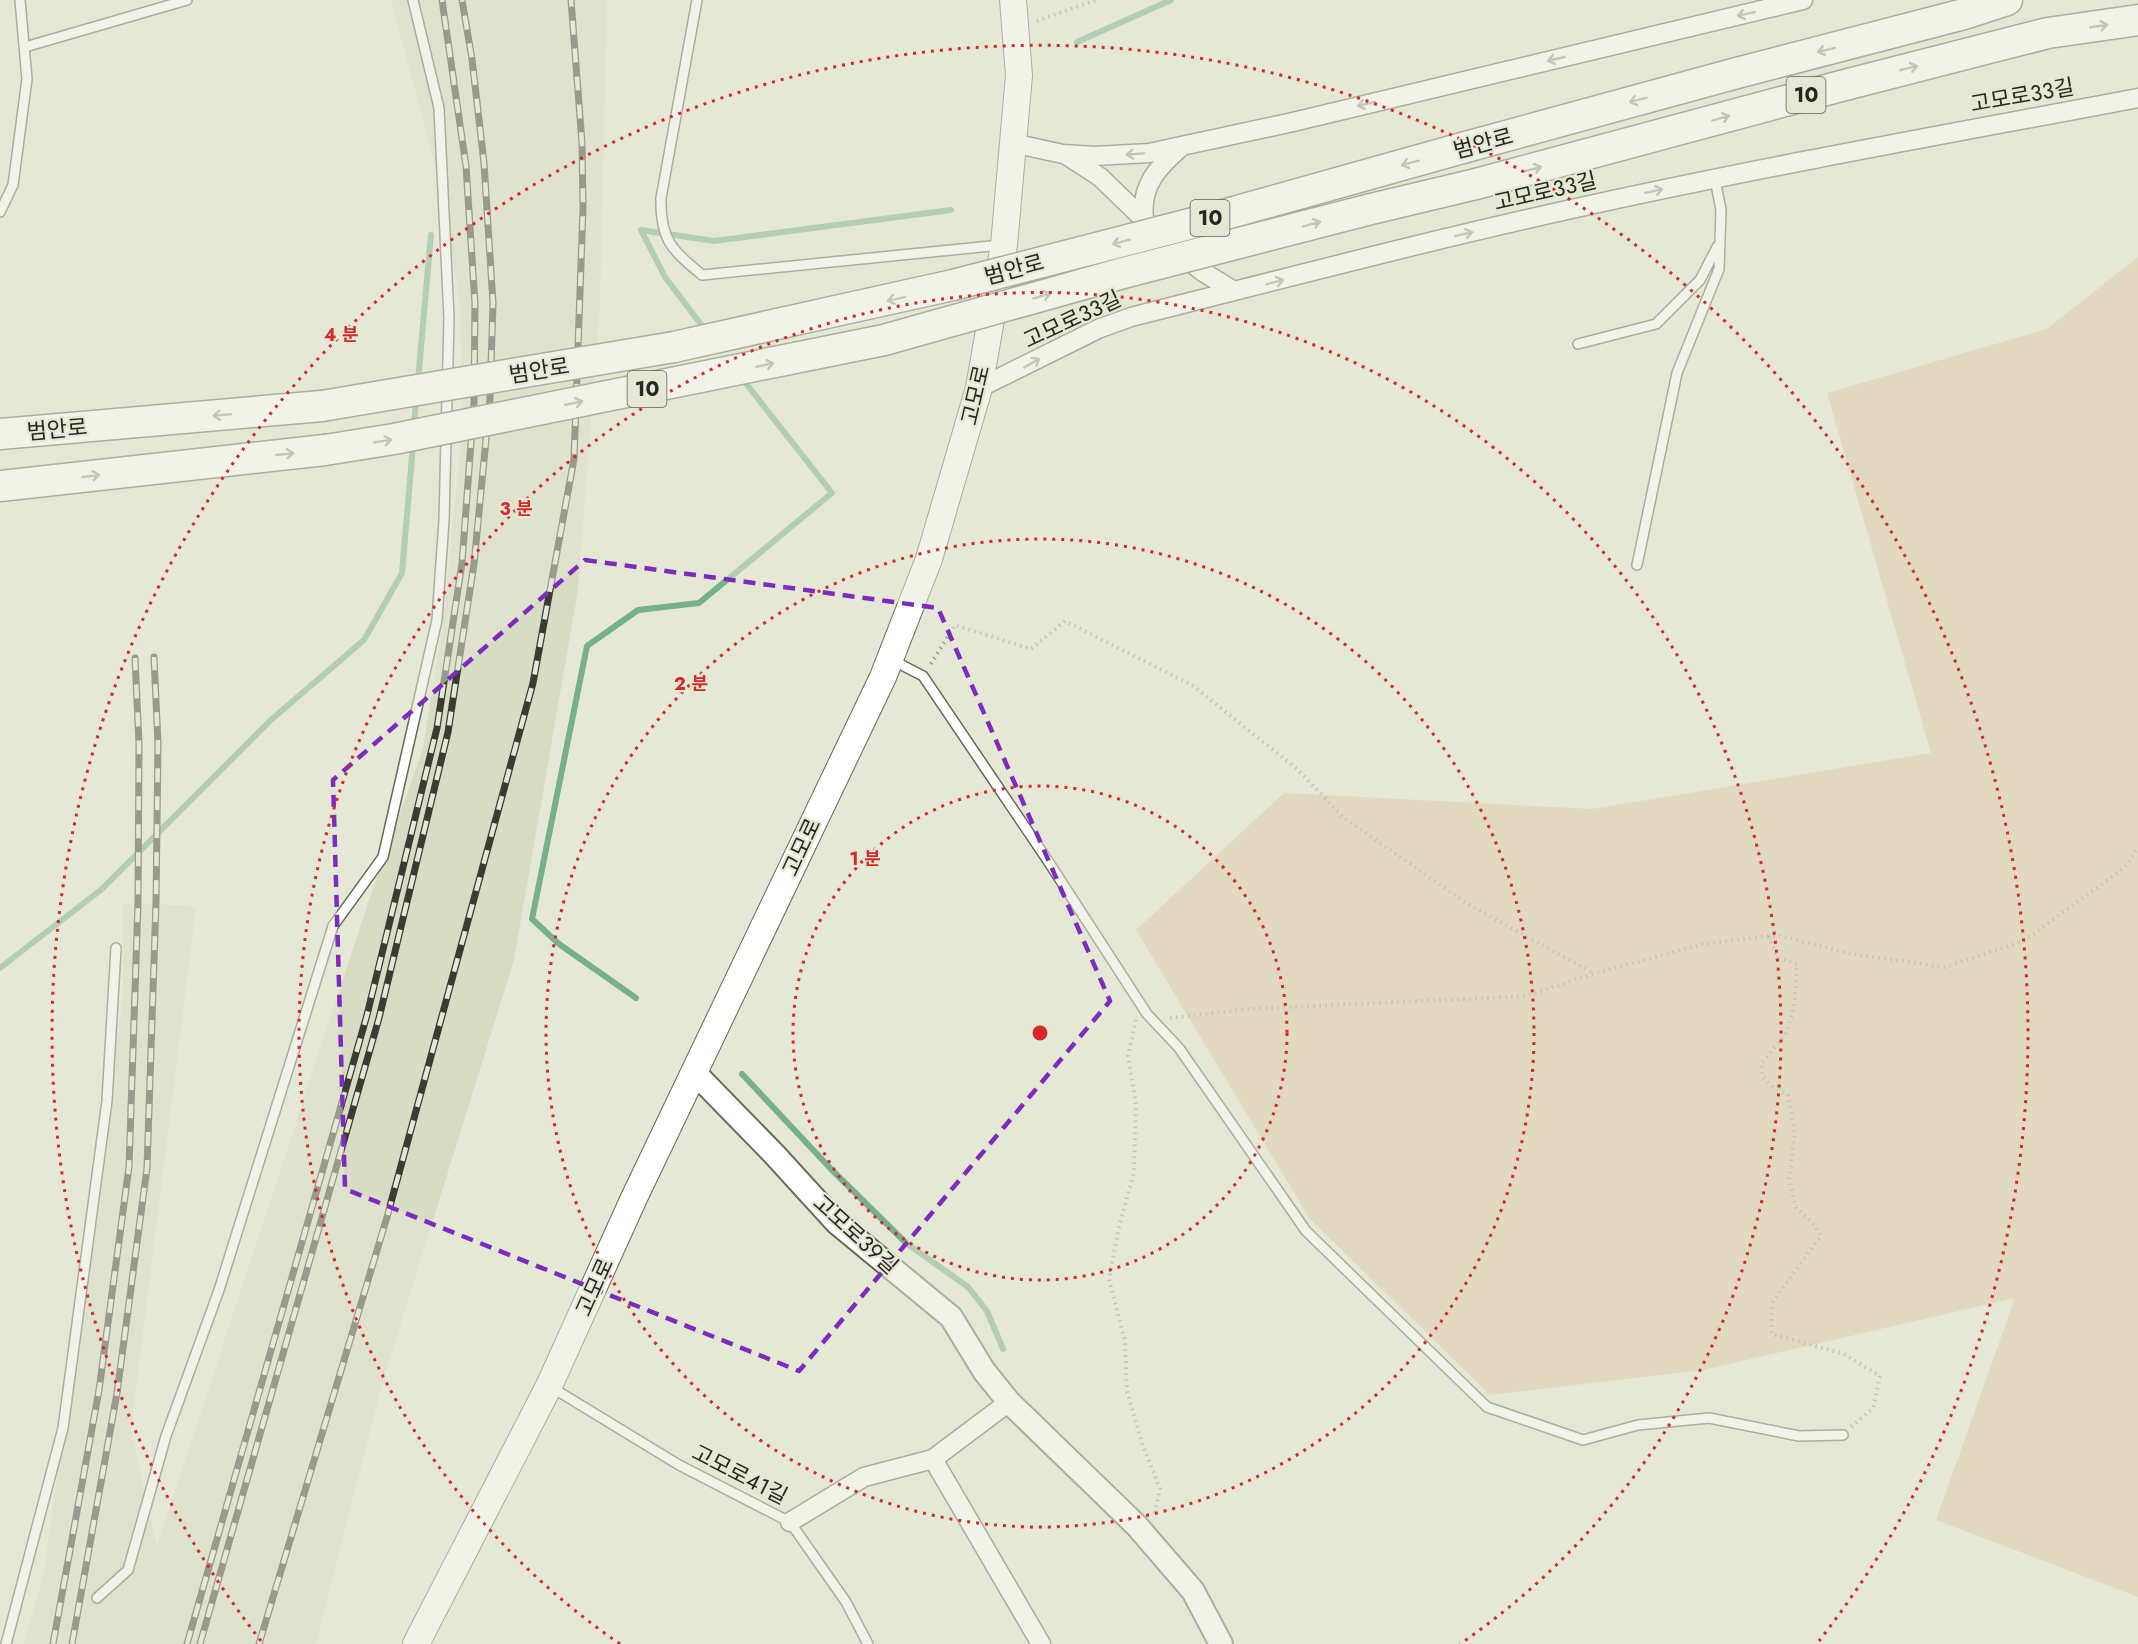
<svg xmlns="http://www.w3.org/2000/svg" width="2138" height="1644" font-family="Jost,'Noto Sans KR',sans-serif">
<rect width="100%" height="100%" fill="#e5e8d5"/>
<path fill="#d8dcc3" d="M391 0H607L600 303 578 590 514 960 382 1384 316 1644H24L44 1572 123 996V903L196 906 131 1431 157 1546 368 903 423 749 445 609 462 433 460 304 442 191Z"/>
<path fill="#e0c7a7" d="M2138 257V1597L1936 1520 2015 1298 1703 1370 1490 1395 1310 1219 1136 930 1284 793 1592 809 1931 753 1827 393 2047 329Z"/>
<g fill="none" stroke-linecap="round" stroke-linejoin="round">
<path stroke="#78b08c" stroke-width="6" d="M1077 42 1171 0
M641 230 665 277 706 331
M641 230 714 241 951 210
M418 381 431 235
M414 426 416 400
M0 968 102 889 272 719 364 640 402 573 413 445
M636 998 559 944 532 919 587 646 638 610 699 603 832 493 741 377
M742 1074 831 1169 906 1243 968 1287 987 1311 1003 1349"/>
<g stroke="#666858" stroke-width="12">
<path id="service" d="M697 0 661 198C660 240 672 250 702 275L1001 245
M25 47 187 0
M0 212 13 185 27 79 20 0
M1578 344 1656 324 1700 280 1717 247
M1637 565 1677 373 1719 269 1721 210 1715 179
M892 660 923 676 1048 861 1147 1014 1179 1048 1306 1231 1487 1407 1583 1440 1638 1425 1709 1418 1799 1436 1843 1435
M551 1387 679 1465 790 1522 846 1602 868 1644
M97 1598 128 1570 166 1436 219 1290 333 926 383 857 437 620 444 520 449 318 439 108 413 0
M6 1644 63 1428 107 1101 116 948"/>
</g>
<g stroke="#666858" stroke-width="21">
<path id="minor" d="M1012 143 1063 154 1095 156 1149 153 1293 122 1803 0
M1066 155 1100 177 1161 236
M1144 220C1140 186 1157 168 1181 147
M1181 255 1203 272 1234 291
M979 388 1098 329 1131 317C1287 278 1442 237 1599 203 1778 164 1958 132 2138 98
M933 1459 1041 1644
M790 1522 864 1477 933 1459 1009 1402"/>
</g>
<g stroke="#666858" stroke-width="26">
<path id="tertiary" d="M694 1072 774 1154 837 1223 951 1317 984 1371 1009 1402 1137 1526 1193 1591 1221 1644"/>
</g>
<g stroke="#666858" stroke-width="28">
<path id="secondary" d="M416 1644 549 1386 634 1198 883 677 929 559 979 388 1004 245 1019 75 1013 0"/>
</g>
<g stroke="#666858" stroke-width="33">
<path id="trunk" d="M1466 147 1737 73 1964 14 2007 0
M1476 184 1841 86 2048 33 2138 20
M674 347 953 285
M0 434 322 406
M0 486 325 450"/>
</g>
<path stroke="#9c9e90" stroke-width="4" stroke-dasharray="1.5 4.5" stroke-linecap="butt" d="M1037 21 1096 0
M931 664 955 625 1031 649 1065 621 1192 685 1297 769 1343 817 1466 903 1595 974
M1769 936 1778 958 1797 964 1794 1008 1786 1033 1761 1064 1762 1076 1772 1086 1788 1095 1795 1133 1789 1180 1796 1207 1815 1225 1821 1236 1773 1301 1771 1319 1772 1334 1844 1354 1880 1376 1873 1408 1851 1427
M1170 1018 1249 1009 1527 996 1582 977 1703 944 1777 935 1852 954 1944 967 2024 941 2125 867 2138 848
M1136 1020 1128 1056 1136 1105 1134 1172 1119 1227 1109 1279 1125 1341 1127 1391 1142 1443 1160 1489 1154 1516"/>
<use href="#service" stroke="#fff" stroke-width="9"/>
<use href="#minor" stroke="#fff" stroke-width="18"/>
<use href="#tertiary" stroke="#fff" stroke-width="22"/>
<use href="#secondary" stroke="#fff" stroke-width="26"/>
<use href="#trunk" stroke="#fff" stroke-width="30"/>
<g stroke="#3a3c34" stroke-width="7">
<path id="rail" d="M53 1644 99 1390 129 1167 138 903 139 744 135 658
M72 1644 117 1393 147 1168 156 903 158 744 154 657
M187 1644 367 1015 437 728 462 563 474 402 475 304 466 166 442 0
M200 1644 379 1018 448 732 474 564 490 398 493 303 484 163 472 59 462 0
M259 1644 387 1217 533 683 574 459 583 208 582 143 571 0"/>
</g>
<use href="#rail" stroke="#e5e8d5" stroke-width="4.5" stroke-dasharray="14" stroke-linecap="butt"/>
<g stroke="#666858" stroke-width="33" stroke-linecap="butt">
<path id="trunk-bridge" d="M953 285 1205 220 1466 147
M322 406 674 347
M325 450 394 439 884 340 1123 273 1371 209 1476 184"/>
</g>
<use href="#trunk-bridge" stroke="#fff" stroke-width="30"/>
</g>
<defs><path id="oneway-shaft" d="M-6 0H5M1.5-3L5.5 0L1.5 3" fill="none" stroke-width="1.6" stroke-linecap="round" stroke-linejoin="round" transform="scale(1.5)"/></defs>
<g stroke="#9d9e9b">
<use href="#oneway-shaft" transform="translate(1746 14) rotate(167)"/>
<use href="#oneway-shaft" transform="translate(2099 26) rotate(-8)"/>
<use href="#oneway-shaft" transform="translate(1826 50) rotate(166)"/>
<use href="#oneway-shaft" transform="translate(1556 59) rotate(167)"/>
<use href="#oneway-shaft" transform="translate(1909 68) rotate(-14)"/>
<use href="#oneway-shaft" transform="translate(1638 100) rotate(165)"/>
<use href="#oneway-shaft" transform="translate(1366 104) rotate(166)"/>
<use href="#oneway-shaft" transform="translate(1721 118) rotate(-15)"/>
<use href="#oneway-shaft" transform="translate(1135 154) rotate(176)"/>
<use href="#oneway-shaft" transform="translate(1410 163) rotate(165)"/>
<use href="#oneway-shaft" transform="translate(1533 169) rotate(-15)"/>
<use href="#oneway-shaft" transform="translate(1654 191) rotate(-12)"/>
<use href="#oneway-shaft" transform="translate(1312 224) rotate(-15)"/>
<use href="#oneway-shaft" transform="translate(1464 234) rotate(-13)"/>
<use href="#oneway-shaft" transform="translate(1121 242) rotate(165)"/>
<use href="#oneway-shaft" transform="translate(1275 282) rotate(-15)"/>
<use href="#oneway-shaft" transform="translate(1042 296) rotate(-16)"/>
<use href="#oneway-shaft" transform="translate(896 299) rotate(168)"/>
<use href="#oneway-shaft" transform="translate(1032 363) rotate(-30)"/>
<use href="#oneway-shaft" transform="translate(765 365) rotate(-12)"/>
<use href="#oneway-shaft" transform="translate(574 403) rotate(-11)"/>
<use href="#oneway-shaft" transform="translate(222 415) rotate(175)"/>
<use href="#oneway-shaft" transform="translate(383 441) rotate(-9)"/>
<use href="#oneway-shaft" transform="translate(285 454) rotate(-6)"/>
<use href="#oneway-shaft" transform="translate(91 476) rotate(-6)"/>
</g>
<path d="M0 0H2138V1644H0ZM585 560 938 608 1110 1001 799 1371 345 1189 333 780Z" fill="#e5e8d5" fill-opacity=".55" fill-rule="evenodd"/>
<path fill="none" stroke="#7b2cbf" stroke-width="4.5" stroke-dasharray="12 8" stroke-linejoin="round" d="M585 560 938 608 1110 1001 799 1371 345 1189 333 780Z"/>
<g fill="none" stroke="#d62828" stroke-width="3" stroke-dasharray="3 6">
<circle cx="1040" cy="1033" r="247"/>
<circle cx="1040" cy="1033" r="494"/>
<path d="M620 1644A741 741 0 1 1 1460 1644"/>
<path d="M261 1641A988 988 0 1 1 1819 1641"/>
</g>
<g text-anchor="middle" stroke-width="4.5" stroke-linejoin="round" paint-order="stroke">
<g fill="#e5e8d5" stroke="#5f6257" stroke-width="1.5">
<rect x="1786.5" y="77" width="39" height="36" rx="4.5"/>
<rect x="1190.5" y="200" width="39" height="36" rx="4.5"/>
<rect x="627.5" y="371" width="39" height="36" rx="4.5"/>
</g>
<g font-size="21" font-weight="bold" fill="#262821">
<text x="1806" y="102">10</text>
<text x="1210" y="225">10</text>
<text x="647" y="396">10</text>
</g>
<g font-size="22" fill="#262821" stroke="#e5e8d5">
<text transform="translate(2022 95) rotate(-10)" y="8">고모로33길</text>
<text transform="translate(1483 143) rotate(-15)" y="8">범안로</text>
<text transform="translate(1545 191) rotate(-13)" y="8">고모로33길</text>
<text transform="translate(1014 269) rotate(-15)" y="8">범안로</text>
<text transform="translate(1072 319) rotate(-25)" y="8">고모로33길</text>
<text transform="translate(539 370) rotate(-9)" y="8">범안로</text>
<text transform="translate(975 395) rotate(-77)" y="8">고모로</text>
<text transform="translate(57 429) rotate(-5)" y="8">범안로</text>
<text transform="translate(801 847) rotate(-65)" y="8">고모로</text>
<text transform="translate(856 1234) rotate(42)" y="8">고모로39길</text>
<text transform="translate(594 1287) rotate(-66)" y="8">고모로</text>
<text transform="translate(740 1474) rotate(27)" y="8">고모로41길</text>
</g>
</g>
<circle cx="1040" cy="1033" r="9" fill="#d62828" stroke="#e5e8d5" stroke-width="3"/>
<g font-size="18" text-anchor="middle" font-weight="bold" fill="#d62828" stroke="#e5e8d5" stroke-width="4.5" stroke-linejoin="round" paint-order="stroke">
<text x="341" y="341">4 분</text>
<text x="516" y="515">3 분</text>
<text x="691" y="690">2 분</text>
<text x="865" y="865">1 분</text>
</g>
</svg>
